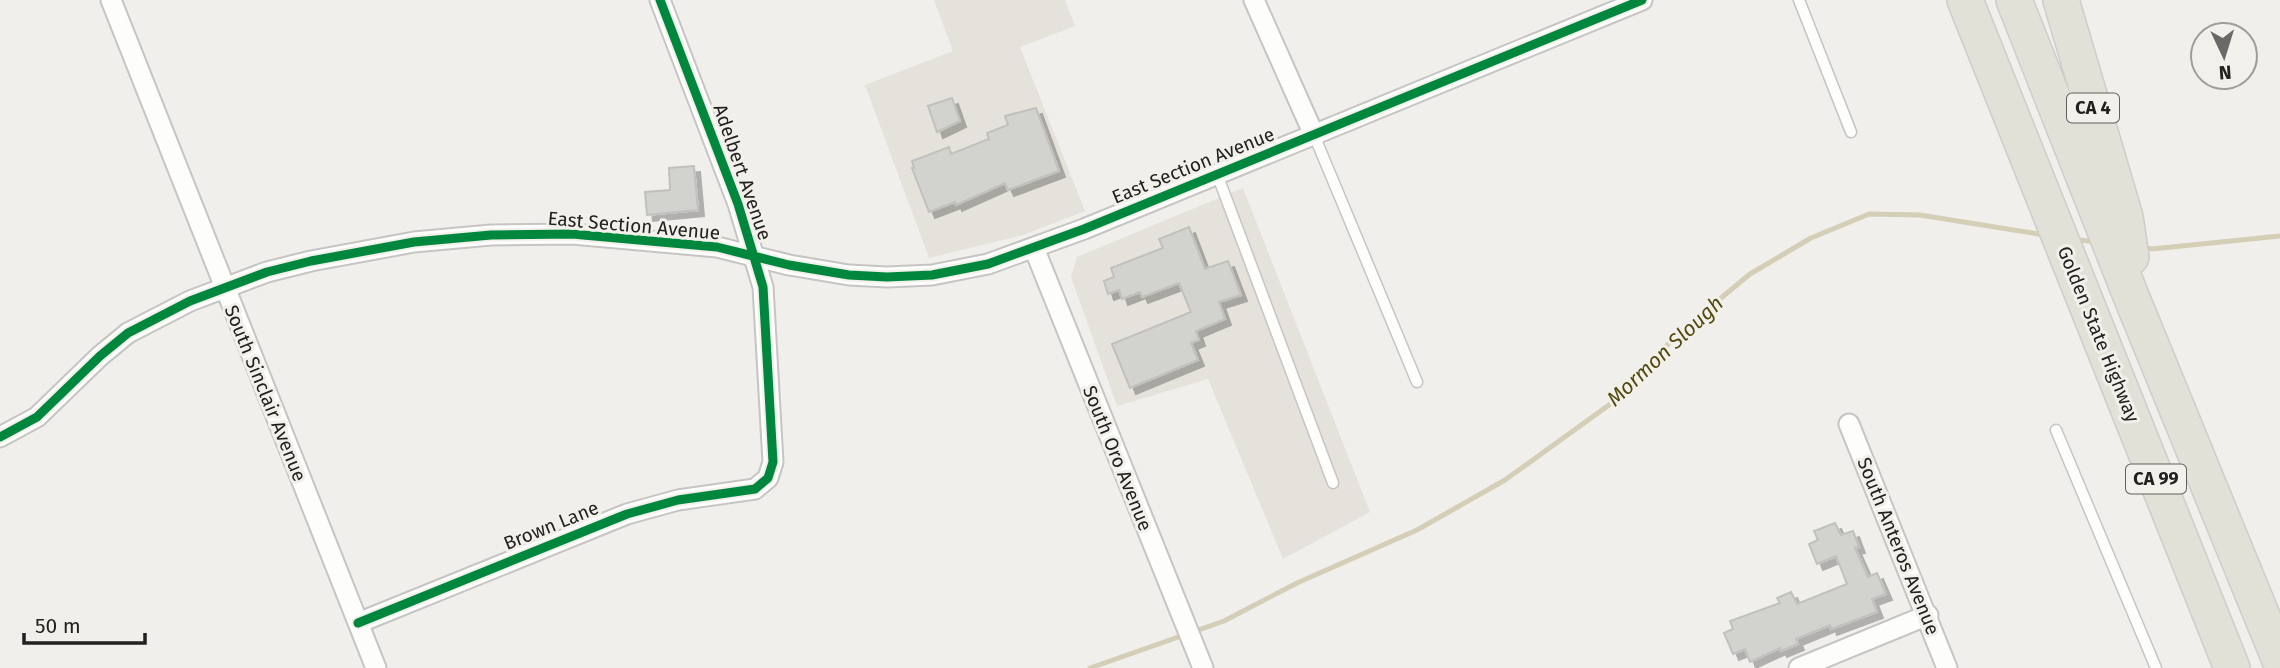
<svg xmlns="http://www.w3.org/2000/svg" width="2280" height="668" font-family="'Fira Sans',sans-serif">
<defs>
<filter id="shadow"><feDropShadow dx="6" dy="6" stdDeviation="0" flood-color="#0004"/></filter>
</defs>
<rect width="100%" height="100%" fill="#f0efec"/>
<path fill="#e4e2da" d="M934 0H1065L1075 26 1020 47 1085 211 1023 235 929 258 865 85 953 51Z
M1243 188 1370 512 1283 559 1208 379 1117 406 1071 277 1077 257Z"/>
<g fill="none" stroke-linecap="round" stroke-linejoin="round">
<path stroke="#d3ceb5" stroke-width="5" d="M2072 239 2097 242
M2142 247 2152 249 2280 236
M1090 668 1224 621 1297 583 1417 530 1505 480 1609 405 1680 332 1750 274 1811 238 1869 214 1920 215 2045 235"/>
</g>
<path fill="#d2d2cf" stroke="#c0c0bd" stroke-width="2" filter="url(#shadow)" d="M952 98 960 121 937 132 928 106Z
M1036 108 1059 171 1008 190 1005 183 956 205 955 202 929 212 912 168H914L912 161 949 147 951 154 989 139 987 133 1008 125 1005 116Z
M694 166 698 210 647 215 645 192 670 190 669 168Z
M1189 227 1205 269 1228 261 1241 295 1219 302 1225 319 1196 331 1199 340 1191 343 1198 360 1130 388 1112 344 1191 312 1179 283 1142 297 1140 292 1122 299 1119 290 1108 294 1104 281 1114 277 1111 268 1163 248 1159 239Z
M1835 523 1841 535 1853 531 1859 547 1855 548 1868 577 1877 573 1886 594 1872 599 1877 612 1831 629 1830 625 1796 639 1798 644 1781 651 1780 648 1750 662 1745 649 1733 654 1724 633 1733 629 1730 621 1780 603 1777 598 1791 592 1797 604 1847 584 1836 556 1817 564 1809 544 1818 540 1814 531Z"/>
<g fill="none" stroke-linecap="round" stroke-linejoin="round">
<g stroke="#c6c5c3" stroke-width="13">
<path id="lane" d="M1799 0 1851 132
M1314 135 1417 382
M1217 174 1333 483
M2056 430 2156 668"/>
</g>
<g stroke="#c6c5c3" stroke-width="23">
<path id="street" d="M111 0 376 668
M1254 0 1314 135
M1034 248 1203 668
M1849 424 1947 668
M0 437 37 417 100 356 128 333 190 301 267 272 311 261 414 242 491 235 572 234 717 247 789 265 849 275 887 277 932 275 988 264 1084 229 1642 0
M358 623 627 514 678 500 755 489 768 478 773 462 763 287 738 204 660 0
M1799 668 1928 615"/>
</g>
<g stroke="#cdcdcb" stroke-width="38">
<path id="highway" d="M1965 0 2232 668
M2014 0 2131 296 2280 660
M2061 0 2125 217 2131 257"/>
</g>
<use href="#lane" stroke="#fdfdfc" stroke-width="10"/>
<use href="#street" stroke="#fdfdfc" stroke-width="19"/>
<use href="#highway" stroke="#e2e1d7" stroke-width="35"/>
<g stroke="#f1f0eb" stroke-width="13">
<path id="cycleway" d="M0 437 37 417 100 356 128 333 190 301 267 272 311 261 414 242 491 235 572 234 717 247 789 265 849 275 887 277 932 275 988 264 1084 229 1642 0
M358 623 627 514 678 500 755 489 768 478 773 462 763 287 738 204 660 0"/>
</g>
<use href="#cycleway" stroke="#00873e" stroke-width="9"/>
</g>
<g text-anchor="middle" stroke-width="6" stroke-linejoin="round" paint-order="stroke">
<g fill="#f1f0eb" stroke="#605f5c" stroke-width="2">
<rect x="2067" y="93.5" width="52" height="29" rx="5"/>
<rect x="2126" y="464.5" width="60" height="29" rx="5"/>
</g>
<g font-size="18" font-weight="bold" fill="#22211f">
<text x="2093" y="114">CA 4</text>
<text x="2156" y="485">CA 99</text>
</g>
<g font-size="19" fill="#22211f" stroke="#f1f0eb">
<text transform="translate(1193 165) rotate(-22)" y="7">East Section Avenue</text>
<text transform="translate(743 172) rotate(71)" y="7">Adelbert Avenue</text>
<text transform="translate(634 225) rotate(5)" y="7">East Section Avenue</text>
<text transform="translate(2099 334) rotate(68)" y="7">Golden State Highway</text>
<text transform="translate(266 393) rotate(68)" y="7">South Sinclair Avenue</text>
<text transform="translate(1118 458) rotate(68)" y="7">South Oro Avenue</text>
<text transform="translate(551 525) rotate(-22)" y="7">Brown Lane</text>
<text transform="translate(1899 546) rotate(68)" y="7">South Anteros Avenue</text>
</g>
<g font-size="21" font-style="italic" fill="#54490d" stroke="#f1f0eb">
<text transform="translate(1665 351) rotate(-43)" y="7">Mormon Slough</text>
</g>
</g>
<g transform="translate(2224 56) rotate(176)"><circle r="33" fill="#f1f0eb" stroke="#9e9d99" stroke-width="2"/>
<path d="M0-5L12 26L0 18L-12 26Z" fill="#6a6967"/>
<text y="-10" font-size="19" font-weight="bold" text-anchor="middle" fill="#22211f">N</text>
</g>
<path d="M24 633v10h121v-10" fill="none" stroke="#22211f" stroke-width="3.5"/>
<text x="35" y="633" font-size="21" fill="#22211f" stroke="#f1f0eb" stroke-width="5" paint-order="stroke">50 m</text>
</svg>
